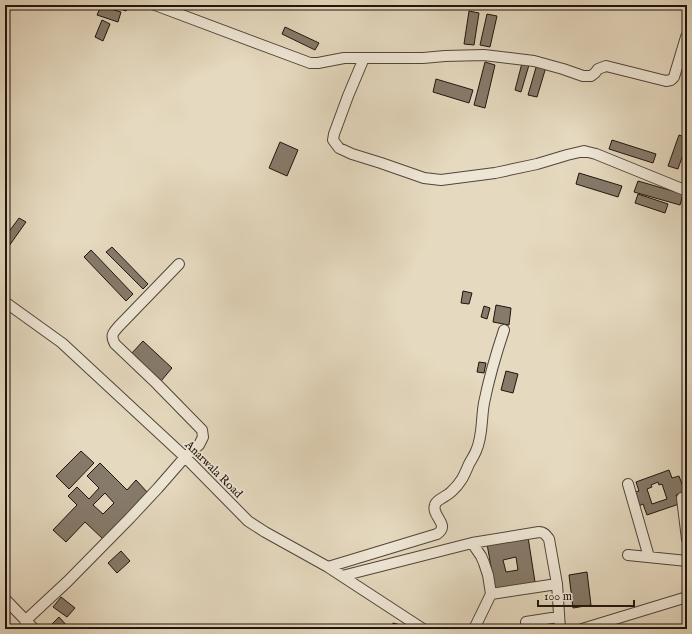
<svg xmlns="http://www.w3.org/2000/svg" width="692" height="634" font-family="'IM FELL English',serif">
<rect width="100%" height="100%" fill="#e5d9bf"/>
<filter id="stains"><feTurbulence type="fractalNoise" baseFrequency=".005" numOctaves="4"/><feColorMatrix values="0 0 0 0 .2 0 0 0 0 .09 0 0 0 0 .02 0 0 0 .5 -.17"/></filter>
<radialGradient id="worn" r=".72"><stop offset=".6" stop-color="#630" stop-opacity="0"/><stop offset="1" stop-color="#630" stop-opacity=".3"/></radialGradient>
<path fill="#867a6a" stroke="#1f140e" fill-rule="evenodd" d="M108 5H129L126 11Z
M101 6 121 12 118 22 97 15Z
M469 11 479 13 474 45 464 44Z
M487 14 497 16 490 47 480 45Z
M102 20 110 24 103 41 95 37Z
M285 27 319 43 315 50 282 34Z
M485 62 495 65 485 108 474 105Z
M522 63 529 65 521 92 515 90Z
M537 64 546 67 537 97 528 95Z
M436 79 473 90 469 103 433 92Z
M679 135 687 138V143L678 169 668 166Z
M612 140 656 154 653 163 609 149Z
M280 142 298 150 287 176 269 168Z
M579 173 622 186 618 197 576 184Z
M638 181 683 194 680 205 634 192Z
M638 194 668 204 665 213 635 203Z
M19 218 26 222 9 246 5 243V237Z
M112 247 148 284 143 289 106 252Z
M91 250 133 294 126 301 84 257Z
M463 291 472 293 469 304 461 303Z
M496 305 511 308 509 325 493 322Z
M484 306 490 308 487 319 481 317Z
M143 341 172 368 161 381 132 353Z
M479 362 486 363 484 373 477 372Z
M506 371 518 374 513 393 501 390Z
M81 451 94 463 69 489 56 476Z
M100 463 127 490 136 480 148 493 103 539 85 522 66 542 53 530 77 505 68 496 77 487 89 499 99 488 87 476ZM105 493 114 503 103 514 93 505Z
M669 470 672 478 679 476 685 492 676 495 679 504 647 515 643 504 639 506 634 492 639 491 636 482ZM658 482 659 485 662 484 667 499 652 504 647 489 652 487 651 485Z
M528 537 535 582 495 589 487 544ZM516 557 518 570 506 572 503 560Z
M121 551 130 561 117 573 108 563Z
M587 572 591 605 573 608 569 575Z
M61 597 75 608 67 617 53 607Z
M59 617 69 628 68 629H53L50 626Z
M393 623 408 627V629H392Z"/>
<g fill="none" stroke-linecap="round" stroke-linejoin="round">
<g stroke="#50453a" stroke-width="12">
<path id="minor" d="M155 5 310 63H318L344 58H423L445 56 484 55 534 61 563 69 583 76H591L595 73 598 69 606 66 666 81 671 80 674 77 686 37 687 36
M364 58 348 96 334 134 333 140 339 148 352 154 381 163 424 178 441 180 495 173 537 164 567 155 584 151 596 154 687 191
M5 302 62 343 185 457 248 521 265 532 328 567 423 629
M628 484 649 557
M682 498 687 539
M472 543 481 556 484 563 488 575 491 594 474 629
M628 555 687 561
M328 567 437 534C451 525 431 516 435 505 436 500 447 496 451 492 461 483 464 476 469 464 471 460 474 456 476 451 483 436 481 419 484 403 489 378 496 354 504 330
M342 576 472 543 539 532C544 532 546 535 549 539L557 584 491 594
M557 584 560 629
M5 599 34 629
M25 621 67 582 130 518 158 488 185 457 199 445 203 437 202 430 157 384 115 344C110 335 113 333 119 326L179 264
M526 622 558 617
M582 629 687 597"/>
</g>
<use href="#minor" stroke="#eee6d5" stroke-width="10"/>
</g>
<g text-anchor="middle" stroke-width="3.5" stroke-linejoin="round" paint-order="stroke">
<g font-size="12" fill="#1f140e" stroke="#eee6d5">
<text transform="translate(214 469) rotate(45)" y="4">Anarwala Road</text>
</g>
</g>
<rect width="692" height="634" fill="none" stroke="#e5d9bf" stroke-width="20"/>
<rect x="6" y="6" width="680" height="622" fill="none" stroke="#1f140e" stroke-width="2"/>
<rect x="10" y="10" width="672" height="614" fill="none" stroke="#1f140e"/>
<path d="M538 600v6h96v-6" fill="none" stroke="#1f140e" stroke-width="2"/>
<text x="544" y="600" font-size="12" fill="#1f140e" stroke="#eee6d5" stroke-width="3" paint-order="stroke">100 m</text>
<rect width="100%" height="100%" filter="url(#stains)"/>
<rect width="100%" height="100%" fill="url(#worn)"/>
</svg>
